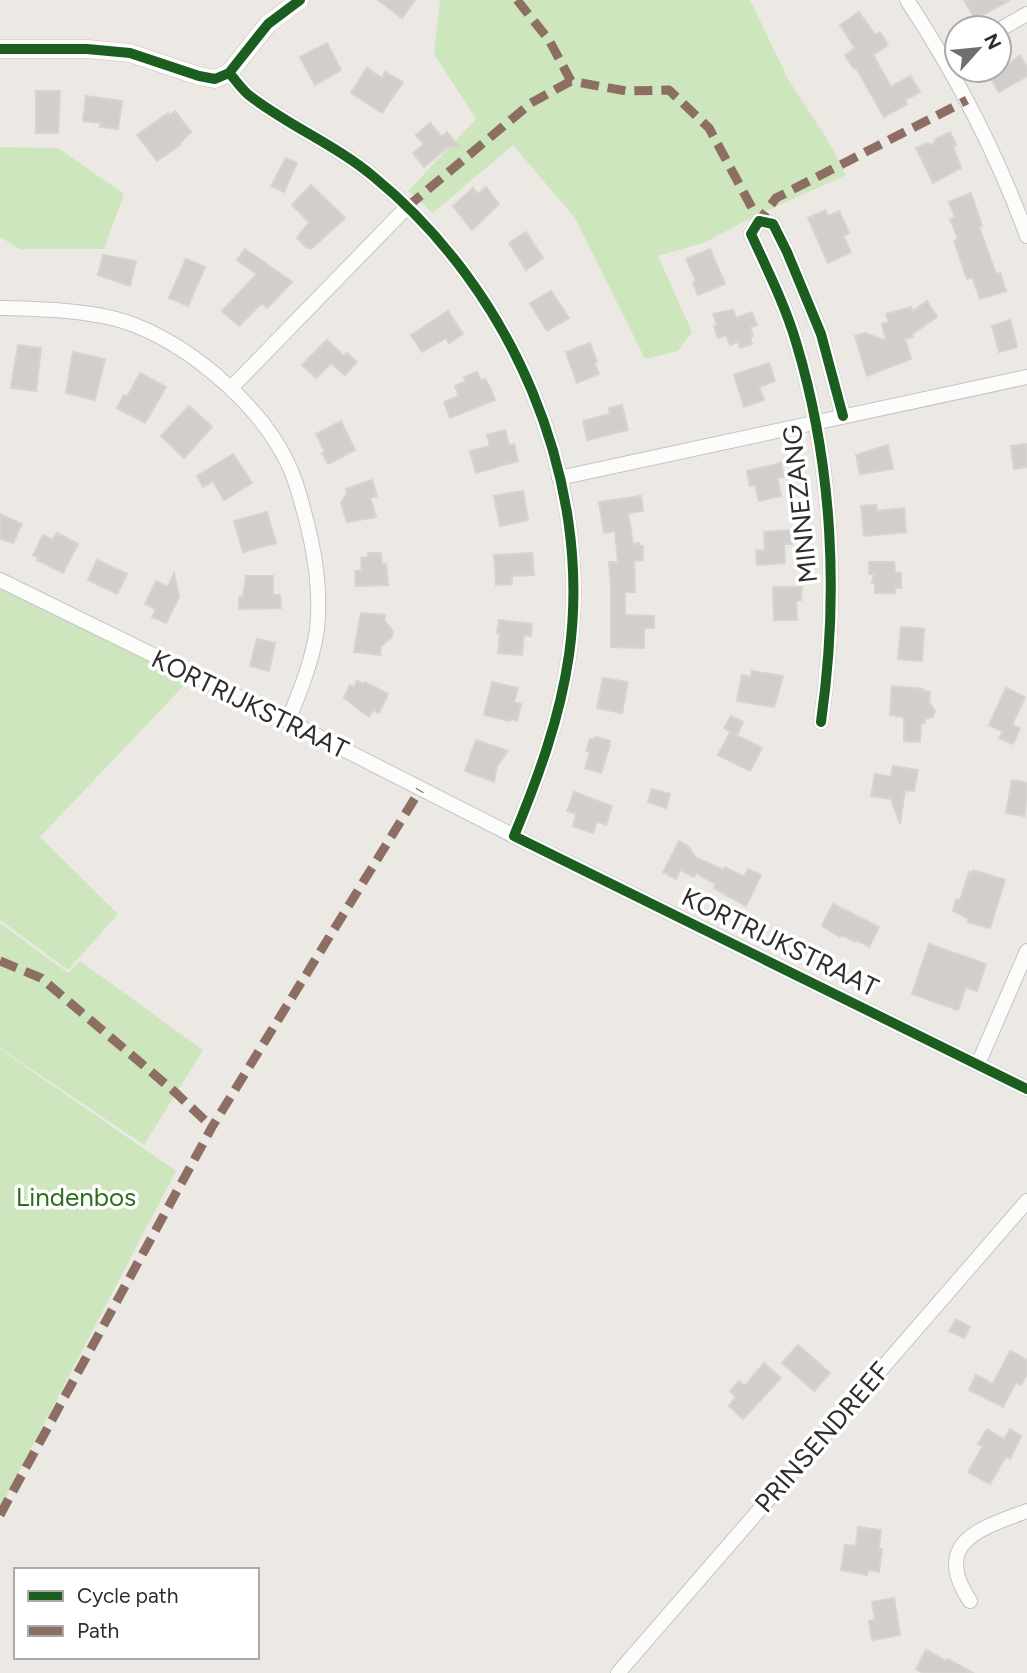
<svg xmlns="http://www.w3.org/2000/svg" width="1027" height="1673" font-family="Figtree,sans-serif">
<rect width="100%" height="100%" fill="#ece8e4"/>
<path fill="#cee6be" d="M440 0H750L788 79 827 139 846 175 749 219 706 242 658 256 692 332 678 351 645 359 575 218 513 145 433 213 408 191 476 119 434 54Z
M0 147 58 148 124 194 104 249H20L0 237Z
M0 586 190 679 40 837 118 914 68 970 0 920Z
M0 923 68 973 80 961 203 1050 144 1145 0 1048Z
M0 1049 176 1171 0 1508Z"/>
<path fill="#d1cecb" stroke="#d7d4d0" stroke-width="2" d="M378 0H415L402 18Z
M964 0H1010L975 19Z
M859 12 875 35 880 32 888 45 873 55 891 87 910 76 920 92 905 100 907 104 884 117 856 68 854 69 845 55 855 48 840 25Z
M327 43 341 70 315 85 300 57Z
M1020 55 1027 67V76L999 92 988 74 999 68 1003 69Z
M367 68 382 78 385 72 403 82 382 113 351 93Z
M36 91H60L58 133H36Z
M86 96 122 101 118 129 100 127 101 123 83 121Z
M175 111 191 132 179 144 180 145 157 161 137 135 168 113 169 116Z
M430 123 442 137 447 132 459 147H448L424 167 413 153 424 144 416 135Z
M950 132 956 145 953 146 961 168 933 183 916 148 927 143 933 145 936 139Z
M286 158 297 163 284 192 271 186Z
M311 185 345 218 312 248H307L297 238 309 222 292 205Z
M486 187 499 204 472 230 453 206 473 188 478 194Z
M971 193 982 226 979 227 996 274 1000 273 1006 291 980 299 972 277 967 279 954 241 958 239 950 219 955 217 949 202Z
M825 210 828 216 839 211 849 233 843 236 851 252 828 263 808 218Z
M526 232 543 258 526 270 509 243Z
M245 249 292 282 267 308 262 303 239 326 222 311 257 274 237 260Z
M710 249 725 284 698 295 693 283 696 281 686 259Z
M103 255 136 261 130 286 98 275Z
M186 259 205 267 188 306 169 298Z
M551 291 569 318 547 331 530 303Z
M927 301 937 317 912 334 913 337 905 339 911 359 867 376 855 336 865 333 886 341 882 324 889 322 886 314 911 307 913 311Z
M733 310 736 318 752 312 757 325 750 327 753 336 750 337 752 344 740 348 738 342 730 345 726 335 718 338 714 326 717 325 713 314Z
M448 311 463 334 449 343 446 338 422 352 411 335Z
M1010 320 1017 347 999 352 992 326Z
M327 340 344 356 347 353 357 362 345 375 331 363 316 378 302 365Z
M590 343 597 362 594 363 599 374 577 383 566 352Z
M18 345 41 348 36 391 11 388Z
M73 352 105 359 95 400 66 393Z
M769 363 775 381 759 387 764 400 744 407 734 375Z
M477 372 481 381 485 379 490 387 495 400 450 418 444 402 459 396 455 386 466 381 464 377Z
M140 373 166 387 145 423 117 408 124 395 127 397Z
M622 405 628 430 587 440 583 421 610 414 609 408Z
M189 406 212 427 184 458 161 436Z
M341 421 355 450 328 464 322 453 325 452 316 434Z
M505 430 509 445 514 444 518 461 476 473 470 451 490 446 487 435Z
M1027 444V467L1014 469 1011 446Z
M888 445 893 469 860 474 856 455Z
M233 454 252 483 224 500 213 481 203 487 197 476Z
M781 463 784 477 777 478 781 496 759 501 755 485 750 486 747 471Z
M372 480 377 496 370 498 376 517 347 522 341 503 347 493 346 489Z
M523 491 528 520 500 526 494 496Z
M641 496 643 511 628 513 633 544 639 543V546H643V560L634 561 635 592H625V615L654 616V628H644V648L611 647V586L609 562H618L615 531 604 533 599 502Z
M876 505 877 511 904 508 906 532 864 536 861 506Z
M267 512 276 543 243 552 234 521Z
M0 514 22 524 13 543 0 539Z
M791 530 792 544H784L785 563 757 565 756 551 765 550 764 532Z
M57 533 78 544 63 573 37 560 38 558 33 555 43 535 53 540Z
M368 553H381L382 565 386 564 388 585 356 586 355 571 362 570 361 558 368 557Z
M532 553 534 575 512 576V584L496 585 494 555Z
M97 560 127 574 117 594 88 580Z
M869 562H894L895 573H901V588H895V593H875V583H872L874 574H869Z
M174 573 179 597 166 623 152 617 156 609 145 604 156 581 168 587Z
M246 576H273V595H280L281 608 239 609V597H243Z
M773 587H802L801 600H796L797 620H774Z
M361 613 385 615 384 620 393 631 392 637 381 646 380 655 354 652Z
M499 620 532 624 531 636 524 635 522 655 498 653 500 634 497 633Z
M901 627 924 629 922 661 898 659Z
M257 639 275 643 269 671 250 666Z
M752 671 783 676 774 707 737 701 742 675 751 677Z
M603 678 628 682 622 713 597 708Z
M357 681 364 684 365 682 388 694 379 713 373 710 369 717 344 698 350 685 354 687Z
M492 682 518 688 514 702 521 704 517 721 511 719 510 721 484 715Z
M892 686 923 689V691L930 692 929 702 935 711 933 717 925 719V723H921L920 742 904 741V717L890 715Z
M1006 688 1025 697 1012 725 1020 728 1013 744 999 738 1003 732 989 725Z
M731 716 743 722 737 735 724 728Z
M730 732 762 748 750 771 718 755Z
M595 737 610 741 608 745H610L601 773 585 768 590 752 586 751 590 739 594 740Z
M476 740 508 751 497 766 494 782 465 771Z
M893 766 918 770 914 791 905 790 900 824 891 799 871 796 875 774 891 777Z
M1012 780 1027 783 1025 816 1006 813Z
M652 789 670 794 666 808 648 802Z
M574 792 612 806 606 825 597 821 593 833 573 826 576 814 567 811Z
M679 841 688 846 695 857 723 870 725 867 744 877 748 869 761 875 746 906 714 888 716 884 696 873 694 877 680 870 676 879 663 872Z
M973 870 1005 880 990 928 968 922 969 919 953 911 956 899 960 900 969 872 972 873Z
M833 904 879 927 869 947 857 940 856 942 841 935 840 937 822 926Z
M929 944 986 964 977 991 966 987 958 1010 912 994Z
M956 1319 970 1327 964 1338 949 1331Z
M798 1345 830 1373 814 1391 782 1363Z
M1010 1351 1027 1360V1374L1021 1385 1016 1382 1003 1407 969 1390 976 1375 993 1384Z
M764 1363 781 1378 743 1419 729 1406 736 1397 730 1391 739 1381 745 1386Z
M987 1429 1004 1439 1010 1429 1021 1436 1010 1459 1006 1456 990 1484 968 1472 983 1446 978 1444Z
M858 1527 881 1530 879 1548 882 1549 879 1572 868 1570 867 1575 841 1570 845 1545 856 1546Z
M894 1598 900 1635 872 1640 869 1621 875 1620 872 1602Z
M926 1650 946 1661 948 1659 973 1673H923L916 1669Z"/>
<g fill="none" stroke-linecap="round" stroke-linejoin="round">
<g stroke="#c5c4c5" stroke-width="16">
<path id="minor" d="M907 0C957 76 996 151 1027 236
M999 30 1027 14
M229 73C236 80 242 90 250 96 289 126 336 145 374 177 511 289 594 478 569 655 560 718 538 778 514 836
M0 308C42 309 98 310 137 326 196 350 264 409 290 468 300 491 305 515 311 540 317 568 320 601 317 630 312 662 300 691 288 721
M232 387 407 207
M559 478 1027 377
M0 580 288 721 514 836 1027 1089
M821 722C839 596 833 465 796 342 785 305 767 269 751 234L759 221 773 224 787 252 821 334 843 416
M978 1064 1027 951
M970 1601C931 1542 981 1528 1027 1511
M618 1673 1027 1201"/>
</g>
<g stroke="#c5c4c5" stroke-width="19">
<path id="tertiary" d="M0 49H87L130 53 199 76 215 79 229 73 268 24 300 0"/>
</g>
<use href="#minor" stroke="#fcfcfb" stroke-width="14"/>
<use href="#tertiary" stroke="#fcfcfb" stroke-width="18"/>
<path stroke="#8d6e63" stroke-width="9" stroke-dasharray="18 9" stroke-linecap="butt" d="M517 0 549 40 571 81 626 91 669 90 709 128 759 221 776 198 967 100
M407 207 531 103 571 81
M0 961 41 978 176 1093 212 1127
M0 1515 212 1127 420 790"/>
<g stroke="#fff" stroke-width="15">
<path id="cycleway" d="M0 49H87L130 53 199 76 215 79 229 73 268 24 300 0
M229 73C236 80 242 90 250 96 289 126 336 145 374 177 511 289 594 478 569 655 560 718 538 778 514 836L1027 1089
M821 722C839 596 833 465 796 342 785 305 767 269 751 234L759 221 773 224 787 252 821 334 843 416"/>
</g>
<use href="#cycleway" stroke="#1b5e20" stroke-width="10"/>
</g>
<g text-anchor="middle" stroke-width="7" stroke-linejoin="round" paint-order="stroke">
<g font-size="26" fill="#2e2e2e" stroke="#fff">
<text transform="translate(800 504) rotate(-96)" y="9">MINNEZANG</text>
<text transform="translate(250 704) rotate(26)" y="9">KORTRIJKSTRAAT</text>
<text transform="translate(780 942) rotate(26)" y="9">KORTRIJKSTRAAT</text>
<text transform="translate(822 1437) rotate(-49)" y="9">PRINSENDREEF</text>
</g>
<g font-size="26" fill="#2c6e1b" stroke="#fff">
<text x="76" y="1206">Lindenbos</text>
</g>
</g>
<rect x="14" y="1568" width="245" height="91" fill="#ffffff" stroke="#ababab" stroke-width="2"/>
<rect x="28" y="1591" width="35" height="10" fill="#1b5e20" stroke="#ababab" stroke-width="2"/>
<text x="77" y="1603" font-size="21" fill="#2e2e2e">Cycle path</text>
<rect x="28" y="1626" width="35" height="10" fill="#8d6e63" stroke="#ababab" stroke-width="2"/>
<text x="77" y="1638" font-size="21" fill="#2e2e2e">Path</text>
<g transform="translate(978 49) rotate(63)"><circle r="33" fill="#ffffff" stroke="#ababab" stroke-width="2"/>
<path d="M0-5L12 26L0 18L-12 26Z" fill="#706f6e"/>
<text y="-10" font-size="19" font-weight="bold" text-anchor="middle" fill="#2e2e2e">N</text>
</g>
</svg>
